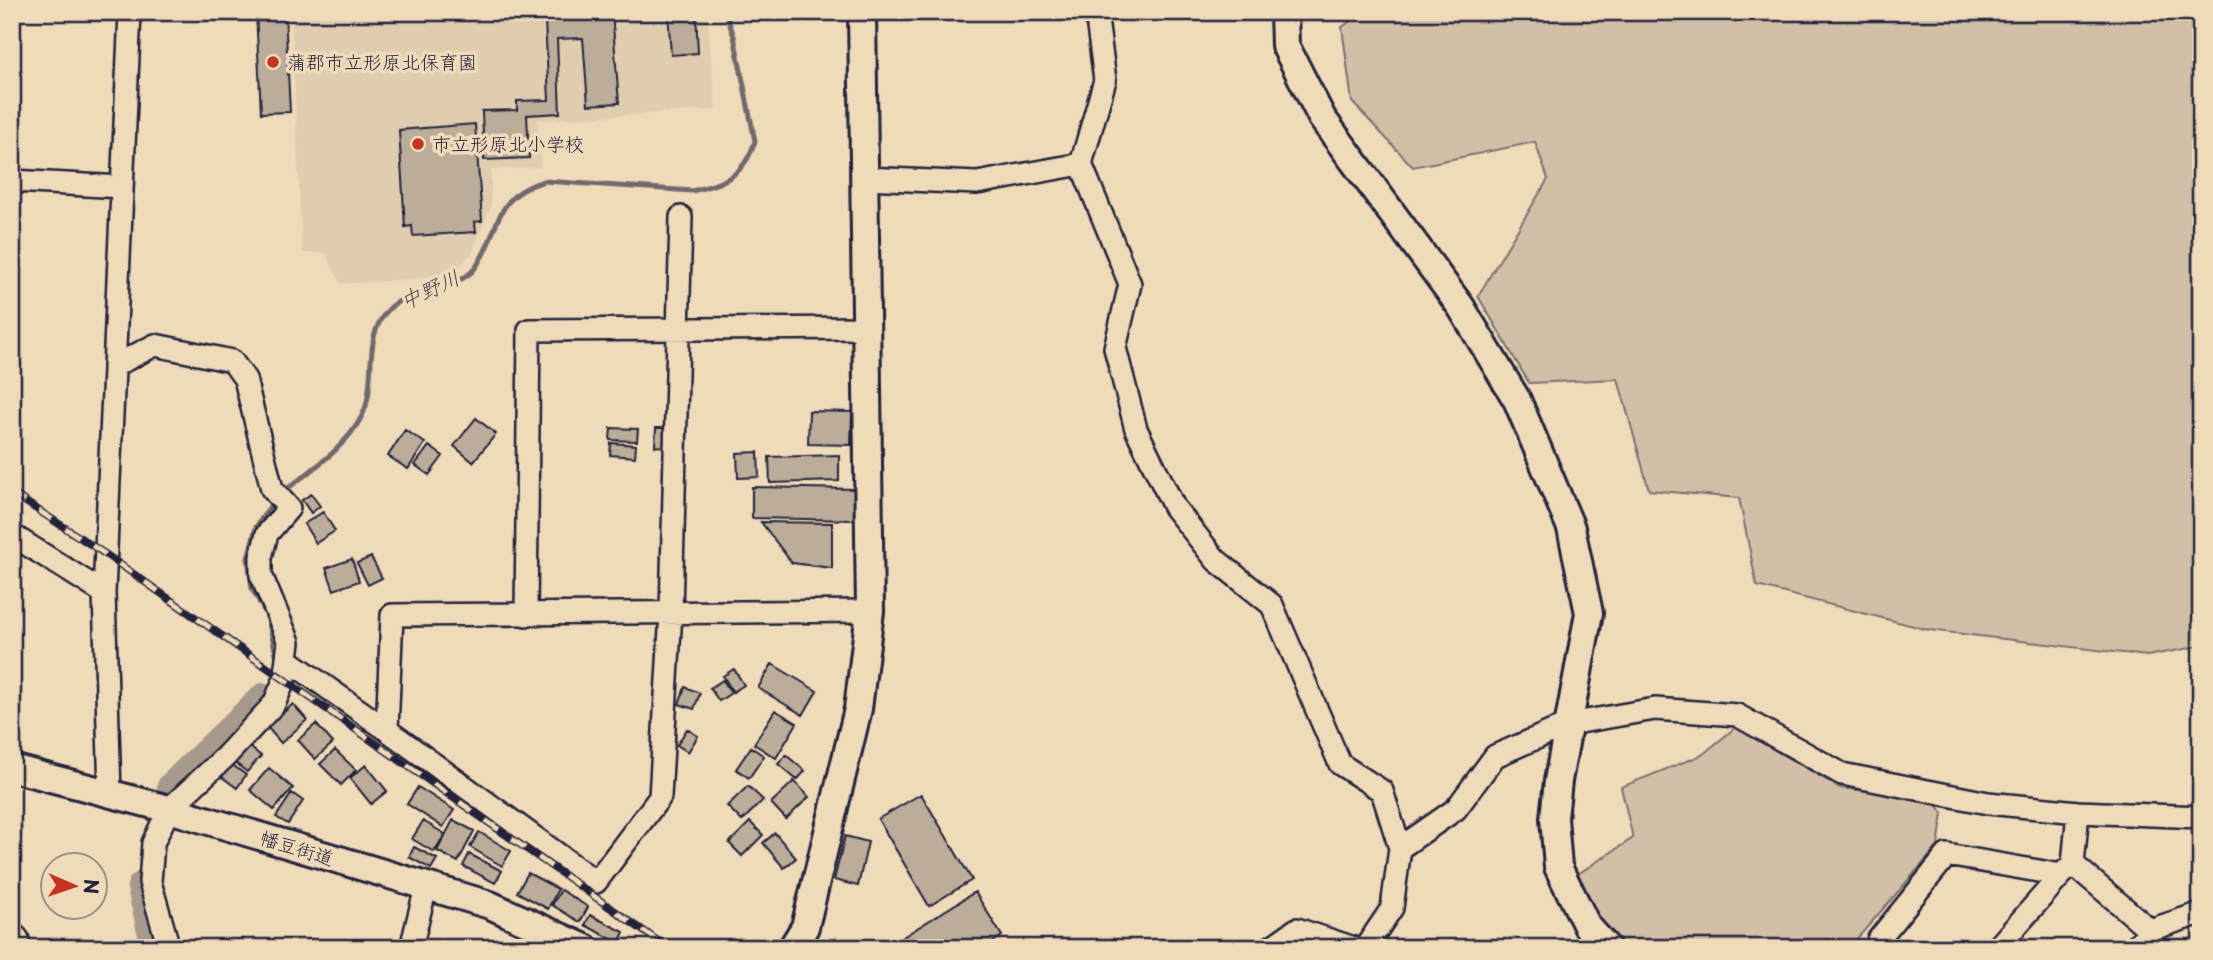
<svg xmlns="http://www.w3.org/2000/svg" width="2213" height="960" font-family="'Playpen Sans','Klee One',sans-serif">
<rect width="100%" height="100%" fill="#efdbb9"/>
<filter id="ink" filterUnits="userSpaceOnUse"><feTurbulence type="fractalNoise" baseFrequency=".0143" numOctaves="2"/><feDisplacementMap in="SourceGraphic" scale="14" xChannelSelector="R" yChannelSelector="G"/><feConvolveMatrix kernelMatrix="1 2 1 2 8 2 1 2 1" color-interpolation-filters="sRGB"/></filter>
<g filter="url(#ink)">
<path fill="#e0cdb0" d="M291 12H707L716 110 538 120 541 167 491 170V206L471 255 452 272 415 279 341 284 325 253H302Z"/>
<path fill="#d1c0a7" stroke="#7a7171" stroke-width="2" d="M1364 12H2201V646L2147 656 1929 630 1757 586 1739 498 1649 490 1618 379 1529 383 1478 296 1548 179 1535 142 1413 167 1352 102 1342 27Z
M1736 727 1840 788 1932 798 1943 813 1938 846 1849 948H1620L1594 920 1575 876 1633 838 1621 787 1702 755Z"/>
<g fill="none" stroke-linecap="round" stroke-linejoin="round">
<path stroke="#716a6c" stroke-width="5" d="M282 493C311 470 345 449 362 416 378 384 361 336 389 309 410 287 458 291 475 268 502 231 489 198 544 181L692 191C725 183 744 176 755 141L734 36 725 12
M275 499 256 527 248 558 252 589 267 615 277 658"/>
<path stroke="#a69a8c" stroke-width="32" d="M173 787 264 699
M143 887 157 948"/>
</g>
<path fill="#bcad9a" stroke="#22223b" stroke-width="2" d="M256 12H285L290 112 261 113Z
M581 12H612L619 103 588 105 583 38 557 39 560 113 527 115 529 158 484 160 482 111 517 110V101L549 100 545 20 582 19Z
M668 12H696L698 53 671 55Z
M475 124 482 221 475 222 476 232 413 236 412 226 405 227 399 130Z
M809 411 852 412 851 445 808 444Z
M476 418 496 434 473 462 454 446Z
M611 428 638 429 637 441 610 440Z
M656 428H668L667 447 655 446Z
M405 430 425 443 408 469 388 456Z
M611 443 636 445 635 457 610 455Z
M429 446 443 456 429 475 415 465Z
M758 452 759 477 738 478 737 453Z
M839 455V481L770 483 769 457Z
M752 487 855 489 854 520 752 518Z
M311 494 320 506 311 513 302 500Z
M323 512 335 531 316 543 304 524Z
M761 522 832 523V568L792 563Z
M371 557 382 578 368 585 357 563Z
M352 559 359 581 334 590 326 568Z
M772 664 817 691 803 715 758 688Z
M734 669 744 685 733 692 723 676Z
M723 680 731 693 719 701 710 688Z
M685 687 700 693 694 709 679 704Z
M293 704 307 720 281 743 267 727Z
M775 710 797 723 776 758 754 744Z
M316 724 333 743 315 759 298 740Z
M687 729 698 736 688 752 677 745Z
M242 741 261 756 247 772 229 758Z
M751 747 764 756 749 778 736 769Z
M335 750 356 770 341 785 320 764Z
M786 755 805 771 797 780 778 764Z
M231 764 246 775 237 788 222 777Z
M366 765 387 791 371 804 350 778Z
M269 768 293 788 274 810 250 790Z
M794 781 809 797 786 819 771 803Z
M748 786 763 800 742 821 727 806Z
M418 787 454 810 443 827 407 804Z
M292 793 303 801 288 824 276 817Z
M921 794 972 880 929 906 878 819Z
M453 820 474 831 458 862 437 851Z
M423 821 445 834 434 852 412 839Z
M750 822 763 835 742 856 729 843Z
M479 832 511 851 502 866 470 847Z
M775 833 796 858 784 868 763 843Z
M845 836 868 842 858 886 834 880Z
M414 847 437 859 431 869 409 857Z
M469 854 502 871 495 883 463 866Z
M528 873 558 889 548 909 517 892Z
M561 890 588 907 580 922 552 905Z
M975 892 1002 936 984 948H899L895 942Z
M590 915 624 932 619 943 585 925Z
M733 938 745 946 743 948 728 944Z"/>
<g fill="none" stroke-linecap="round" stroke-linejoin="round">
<g stroke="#22223b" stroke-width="26">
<path id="minor" d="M1096 12 1105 80 1081 164 1130 284 1115 348 1136 429 1174 507 1216 560 1272 605 1340 764 1382 791 1400 848
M865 178 977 183 1081 164
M12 181 122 187
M681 217 671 612 660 797 596 882 387 730 392 615C552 615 711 612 870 611
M114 366 155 345 232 361 245 379 272 489 289 508 267 534 261 557V575L289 642 284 681 274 704 225 757 169 809 153 843 150 882 169 948
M12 535 104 593
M526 615 529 330 867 328
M288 660 387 730
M110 794 104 593 130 12
M2078 812 2073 864 2150 930
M12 933 18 939 12 948
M411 948 426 887
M1270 948 1297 929 1354 948
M1365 948 1392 908 1400 848 1456 809 1495 756 1569 724 1655 709 1737 715 1842 774 1988 803 2078 812 2201 817
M1884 948 1878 940 1947 855 2061 875 2073 864
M1997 948 2061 875
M2134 948 2150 930 2201 913"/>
</g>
<g stroke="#22223b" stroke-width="32">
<path id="tertiary" d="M1284 12 1285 45 1322 118 1461 307 1517 400 1571 528 1589 613 1558 781 1554 818 1558 867 1587 926 1607 948
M12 768 169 809 490 905 585 948
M792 948 805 927 858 709 870 611 862 12"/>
</g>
<use href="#minor" stroke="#efdbb9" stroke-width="21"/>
<use href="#tertiary" stroke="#efdbb9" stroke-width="26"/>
<g stroke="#22223b" stroke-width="8">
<path id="rail" d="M12 493 105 554 668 948"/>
</g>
<use href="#rail" stroke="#efdbb9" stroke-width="5" stroke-dasharray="16" stroke-linecap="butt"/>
</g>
</g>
<g fill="#c8321e" stroke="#efdbb9" stroke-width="2.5">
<circle cx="273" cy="62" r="7"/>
<circle cx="418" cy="144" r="7"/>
</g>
<g text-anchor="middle" stroke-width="7" stroke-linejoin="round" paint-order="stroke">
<g font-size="19" fill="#22223b" stroke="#efdbb9" text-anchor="start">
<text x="287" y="69">蒲郡市立形原北保育園</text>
<text x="432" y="151">市立形原北小学校</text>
</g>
<g font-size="19" fill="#22223b" stroke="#efdbb9">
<text transform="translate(297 848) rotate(17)" y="7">幡豆街道</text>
</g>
<g font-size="21" font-style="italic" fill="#4a4653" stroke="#efdbb9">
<text transform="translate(430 290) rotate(-25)" y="7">中野川</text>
</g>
</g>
<rect width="2213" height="960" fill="none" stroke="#efdbb9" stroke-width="42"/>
<rect x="21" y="21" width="2171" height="918" fill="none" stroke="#22223b" stroke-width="2.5" filter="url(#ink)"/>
<g transform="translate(74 886) rotate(92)"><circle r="33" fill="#efdbb9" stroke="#9d9187" stroke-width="2"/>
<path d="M0-5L12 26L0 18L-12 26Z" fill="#c8321e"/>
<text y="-10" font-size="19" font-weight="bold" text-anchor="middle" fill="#22223b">N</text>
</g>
</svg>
